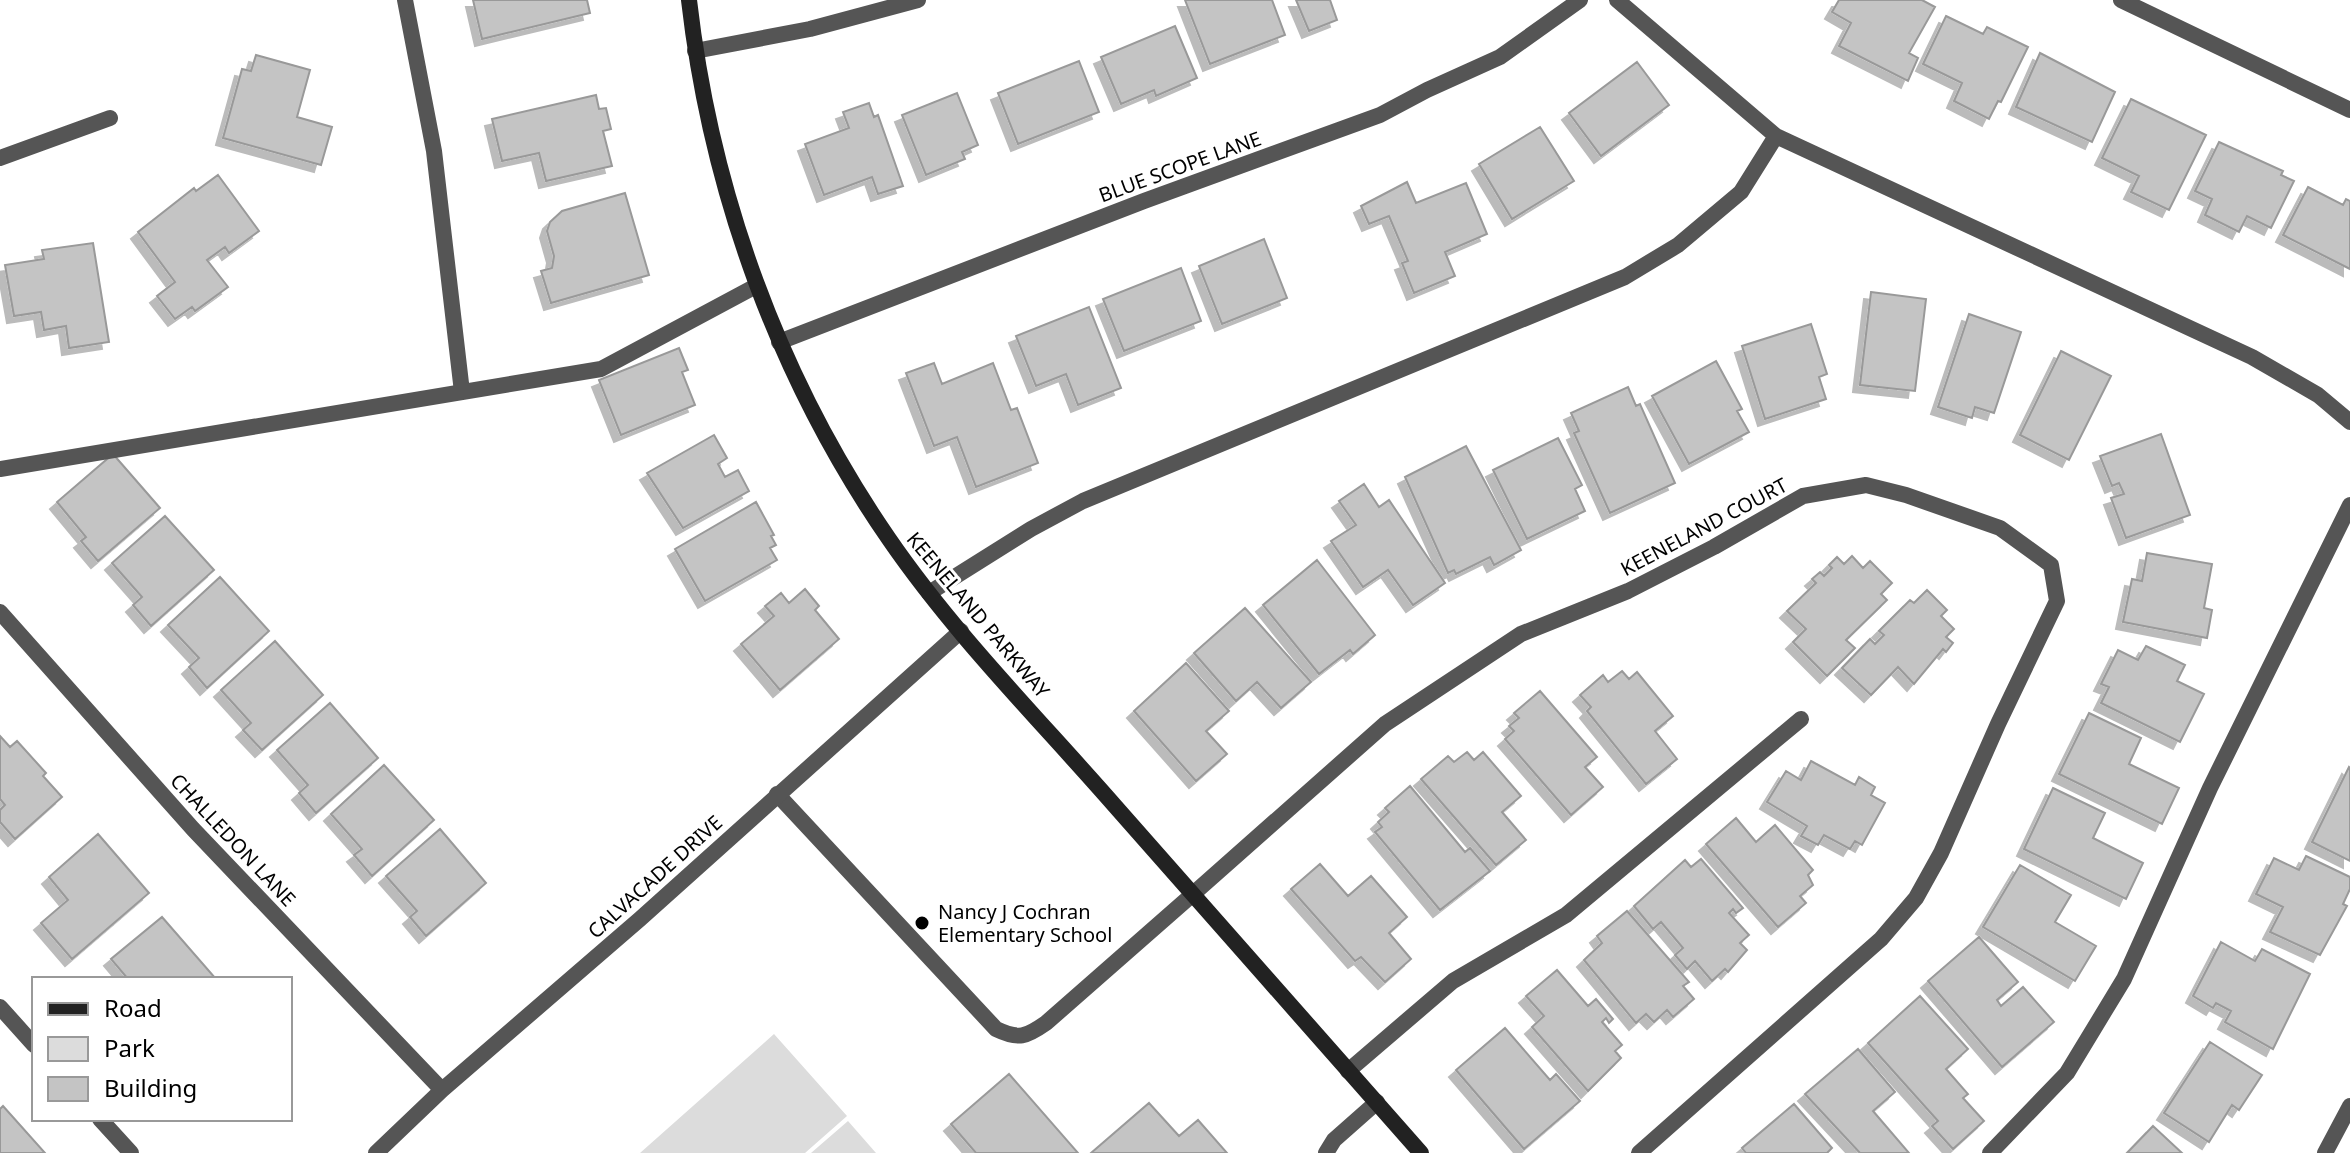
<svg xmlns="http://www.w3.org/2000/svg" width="2350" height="1153" font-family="'Noto Sans',sans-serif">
<defs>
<filter id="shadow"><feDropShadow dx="-7" dy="7" stdDeviation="0" flood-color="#0004"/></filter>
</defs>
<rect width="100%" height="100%" fill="#fff"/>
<path fill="#dcdcdc" d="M774 1034 847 1116 805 1153H640Z
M848 1121 876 1153H811Z"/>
<path fill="#c4c4c4" stroke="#999" stroke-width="2" filter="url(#shadow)" d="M473 0H587L590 13 482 39Z
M1185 0H1272L1285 35 1210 64Z
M1296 0H1330L1337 20 1309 31Z
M1839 0H1922L1935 7 1909 53 1918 58 1908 81 1839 46 1851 23 1832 12Z
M1946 16 1983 34 1987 27 2028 47 2001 102 1998 101 1989 119 1954 101 1962 83 1923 64Z
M1175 26 1197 78 1156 96 1154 90 1121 104 1101 57Z
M2040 53 2115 92 2092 142 2016 107Z
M256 55 310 70 297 117 332 127 321 165 223 138 242 69 251 71Z
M1079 61 1099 112 1018 144 998 93Z
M1637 62 1669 105 1601 156 1569 113Z
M957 93 978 145 962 152 965 159 926 175 902 115Z
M596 95 599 109 606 108 611 129 603 131 612 166 546 181 539 153 502 161 492 119Z
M2131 99 2206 135 2169 210 2131 192 2139 176 2102 158Z
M869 103 874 117 878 115 903 186 878 194 872 177 824 195 805 144 849 128 843 112Z
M1540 127 1574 181 1512 219 1479 164Z
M2219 142 2283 171 2281 175 2294 181 2271 228 2247 216 2239 232 2205 215 2212 199 2195 191Z
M218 175 259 231 229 253 225 247 207 260 228 287 195 311 192 307 175 319 157 296 175 282 138 232 194 188 196 191Z
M1407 182 1416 203 1466 183 1487 234 1445 252 1455 276 1414 293 1402 263 1408 261 1389 216 1369 224 1361 206Z
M2308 187 2343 205 2346 199 2350 201V269L2283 235Z
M625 193 649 275 551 303 541 271 552 268 554 256 547 231 550 222 562 211Z
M1264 239 1287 298 1222 324 1199 266Z
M93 243 109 342 69 348 66 326 44 330 41 312 14 316 5 265 44 259 42 250Z
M1181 268 1201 321 1124 351 1103 299Z
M1871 292 1926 299 1915 391 1860 385Z
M1089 307 1121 388 1078 405 1066 374 1036 386 1016 336Z
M1969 314 2021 332 1994 413 1975 407 1972 418 1938 407Z
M1811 324 1827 374 1819 377 1826 399 1765 419 1742 346Z
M679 348 688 370 682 372 695 405 621 435 599 380Z
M2061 351 2111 376 2069 460 2020 435Z
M1716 361 1742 409 1737 411 1749 432 1689 464 1652 396Z
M934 363 942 384 993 363 1011 410 1017 408 1038 463 976 487 957 437 934 446 906 373Z
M1628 387 1636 406 1640 404 1675 483 1610 513 1574 433 1579 431 1571 413Z
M2161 434 2190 515 2126 538 2111 498 2124 494 2119 483 2112 486 2100 456Z
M714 435 727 458 718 464 725 477 738 470 749 491 683 528 647 473Z
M1558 438 1582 485 1575 489 1585 511 1527 539 1493 470Z
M1466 446 1521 550 1494 565 1490 557 1456 574 1454 570 1448 573 1405 477Z
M113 454 160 508 98 561 81 541 86 537 57 502Z
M1364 484 1379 507 1389 500 1445 583 1413 605 1388 570 1363 587 1331 541 1356 525 1339 501Z
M756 502 774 535 771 536 776 545 770 548 777 560 705 601 675 549Z
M165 516 214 570 151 626 133 605 142 597 112 563Z
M2147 553 2212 564 2204 608 2212 610 2207 638 2123 622 2132 579 2142 581Z
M1852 556 1863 568 1870 561 1892 583 1881 594 1887 600 1846 640 1855 648 1827 676 1793 642 1806 629 1787 611 1816 583 1812 579 1820 572 1824 576 1832 568 1829 565 1837 557 1844 564Z
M1317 560 1375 635 1353 654 1350 650 1319 674 1263 605Z
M220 577 269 631 207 688 189 667 199 658 168 625Z
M805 589 819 606 815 610 839 639 780 690 741 644 774 616 765 606 781 593 789 603Z
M1927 590 1947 610 1941 616 1954 629 1946 637 1953 643 1946 652 1943 649 1914 684 1898 667 1871 695 1842 668 1870 639 1875 644 1884 635 1879 631 1910 600 1914 603Z
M1245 608 1311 682 1281 708 1257 682 1236 701 1194 653Z
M275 641 323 695 262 750 243 730 251 723 221 690Z
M2146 646 2185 665 2177 681 2204 694 2180 742 2101 703 2109 687 2101 684 2118 650 2138 660Z
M1186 663 1229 711 1206 731 1227 754 1196 781 1134 711Z
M1622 671 1629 679 1637 672 1673 716 1655 731 1677 759 1646 784 1587 711 1591 707 1580 695 1603 675 1608 682Z
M1540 691 1597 757 1585 767 1603 787 1571 815 1505 739 1514 731 1509 726 1519 718 1514 713Z
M330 703 378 758 316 813 299 793 308 785 277 750Z
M2089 713 2141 738 2129 764 2179 788 2162 824 2059 774Z
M0 736 10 747 17 741 46 773 43 776 62 797 15 839 0 822V810L5 805 0 799Z
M1467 752 1474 760 1483 752 1521 796 1502 812 1526 840 1496 865 1421 779 1448 756 1454 762Z
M1811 761 1855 785 1859 777 1875 787 1871 795 1885 803 1862 845 1855 841 1850 849 1824 835 1818 845 1801 836 1807 826 1767 802 1786 771 1801 780Z
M384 765 434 820 372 876 354 855 362 849 331 814Z
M2349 767 2350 768V861L2312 842Z
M1410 786 1465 852 1470 848 1490 871 1440 910 1375 832 1382 827 1378 822 1389 812 1385 808Z
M2053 788 2105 813 2093 838 2143 863 2126 899 2024 849Z
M1736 818 1756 842 1775 825 1813 870 1808 875 1813 885 1800 896 1806 903 1778 927 1706 844Z
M440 829 486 883 426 936 410 917 417 911 386 876Z
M98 834 149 893 72 959 41 923 68 900 49 877Z
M2306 856 2350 877V889L2343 904 2347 906 2320 955 2270 932 2283 907 2256 894 2274 858 2299 870Z
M1701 859 1743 908 1736 913 1733 909 1729 913 1749 935 1740 943 1747 950 1728 972 1725 969 1712 981 1695 961 1687 969 1675 955 1683 948 1661 922 1653 929 1634 906 1685 860 1691 867Z
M1320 864 1348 896 1371 876 1407 917 1389 933 1411 959 1385 982 1361 957 1355 961 1291 889Z
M2020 865 2071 895 2055 922 2096 946 2075 981 1983 927Z
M1627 911 1689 982 1683 986 1694 999 1673 1017 1667 1010 1654 1022 1646 1014 1636 1023 1584 960 1602 943 1597 936Z
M162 917 216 979H128L111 959Z
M1979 937 2018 982 1997 1000 2001 1006 2023 987 2054 1022 2002 1067 1928 981Z
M2221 942 2255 961 2262 949 2310 974 2273 1049 2225 1022 2231 1011 2216 1003 2213 1008 2193 996Z
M1557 970 1588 1006 1596 999 1613 1019 1609 1023 1606 1018 1602 1022 1622 1045 1615 1051 1621 1058 1588 1091 1532 1027 1544 1016 1526 996Z
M1920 996 1968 1049 1946 1069 1968 1094 1963 1098 1984 1121 1953 1149 1932 1126 1938 1121 1868 1043Z
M1505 1028 1550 1080 1556 1074 1580 1101 1524 1149 1456 1070Z
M2210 1042 2262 1075 2239 1110 2232 1105 2209 1142 2164 1113Z
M1858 1049 1895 1092 1873 1111 1909 1153H1860L1805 1094Z
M1009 1074 1078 1153H976L951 1124Z
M1149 1103 1179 1136 1198 1120 1227 1153H1091Z
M1794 1104 1832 1148 1827 1153H1746L1742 1148Z
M3 1106 45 1153H0V1109Z
M2153 1126 2182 1153H2127Z"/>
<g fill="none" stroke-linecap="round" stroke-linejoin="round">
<path stroke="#555" stroke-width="16" d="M405 0 434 151 462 392
M1617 0 1776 136 2252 357 2318 395 2350 422
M695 51 810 29 918 0
M0 469 601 369 756 286
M929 593 1031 529 1083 501 1625 277 1678 245 1741 192 1776 136
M777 794 996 1029C1019 1040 1026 1037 1046 1023L1193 894
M1348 1071 1453 981 1566 915 1801 719
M1326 1153 1334 1140 1377 1102
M1990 1153 2067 1073 2124 979 2210 788 2350 505"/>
<path stroke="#555" stroke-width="16" d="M2121 0 2350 110
M0 158 110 118
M779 342 1144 201 1380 115 1427 90 1500 57 1580 0
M0 612 193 829 442 1090
M1193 894 1385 724 1521 634 1628 591 1714 547 1803 496 1866 485 1906 495 2000 528 2051 565 2057 601 1998 724 1941 853 1916 898 1881 939 1639 1153
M0 1007 34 1045
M100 1119 131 1153
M376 1153 442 1090 640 919 961 631
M2325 1153 2350 1106"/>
<path stroke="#222" stroke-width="16" d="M689 0C711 192 779 380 889 539 955 635 1039 719 1115 806 1217 922 1319 1037 1421 1153"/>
</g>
<circle fill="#000" stroke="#fff" stroke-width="3" cx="922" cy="923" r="8"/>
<g text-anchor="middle" stroke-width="6" stroke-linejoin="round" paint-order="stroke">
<g font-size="20" fill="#000" stroke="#fff">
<text transform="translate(1180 167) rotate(-20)" y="7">BLUE SCOPE LANE</text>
<text transform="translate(1704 527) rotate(-28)" y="7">KEENELAND COURT</text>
<text transform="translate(978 615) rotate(50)" y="7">KEENELAND PARKWAY</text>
<text transform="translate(233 840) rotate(47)" y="7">CHALLEDON LANE</text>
<text transform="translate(655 877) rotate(-42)" y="7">CALVACADE DRIVE</text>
</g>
<g font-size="20" fill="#000" stroke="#fff" text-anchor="start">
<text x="938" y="919">Nancy J Cochran<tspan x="938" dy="23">Elementary School</tspan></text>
</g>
</g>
<rect x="32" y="977" width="260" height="144" fill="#ffffff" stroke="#999999" stroke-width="2"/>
<rect x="48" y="1003" width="40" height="12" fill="#222222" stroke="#999999" stroke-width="2"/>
<text x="104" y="1017" font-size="24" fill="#000000">Road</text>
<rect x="48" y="1037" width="40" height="24" fill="#dcdcdc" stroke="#999999" stroke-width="2"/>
<text x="104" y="1057" font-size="24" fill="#000000">Park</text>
<rect x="48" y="1077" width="40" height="24" fill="#c4c4c4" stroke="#999999" stroke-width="2"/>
<text x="104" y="1097" font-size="24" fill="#000000">Building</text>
</svg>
